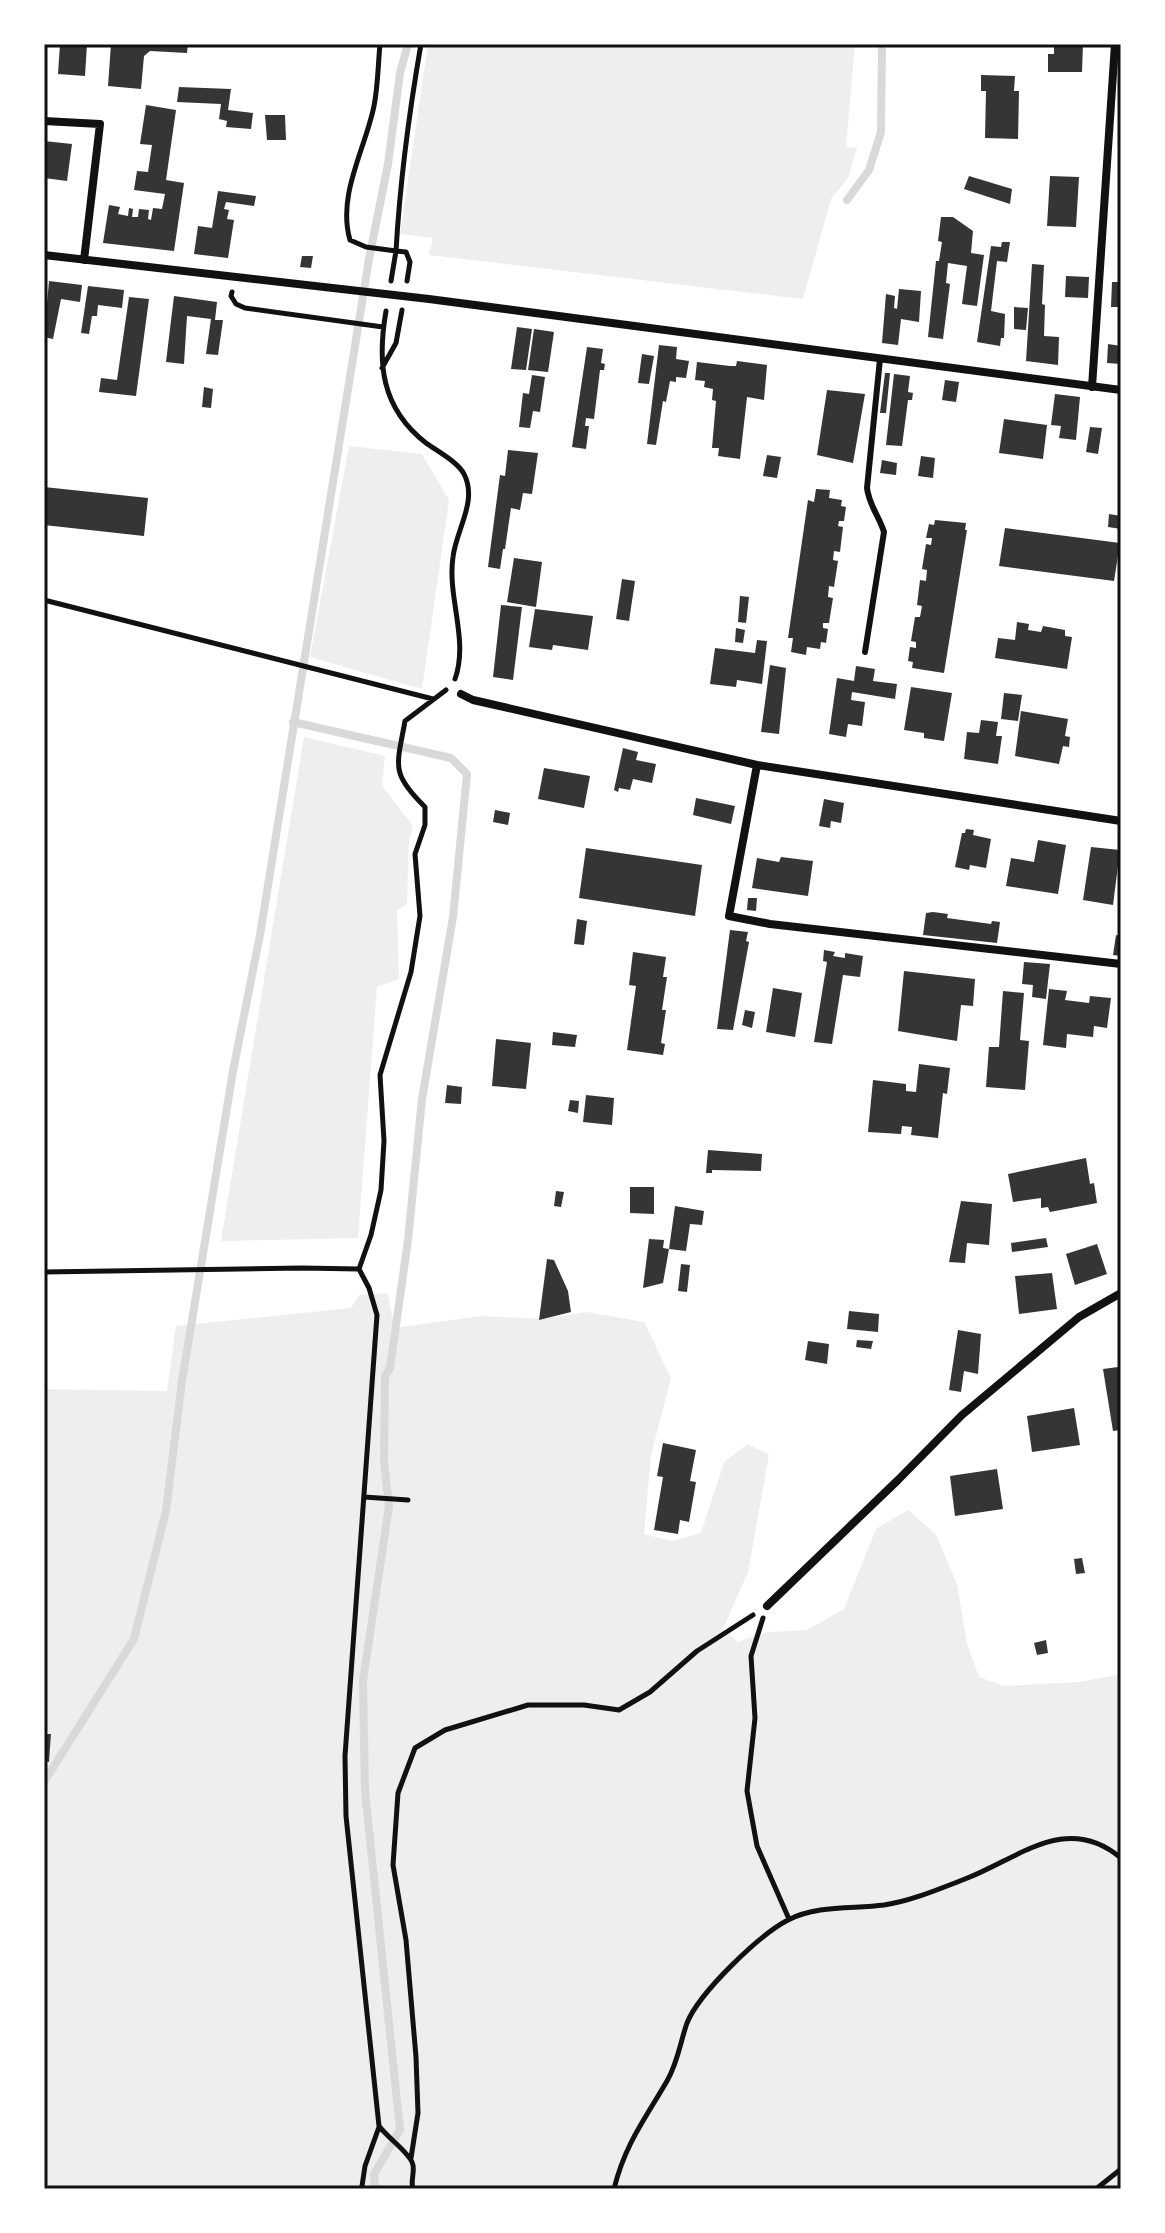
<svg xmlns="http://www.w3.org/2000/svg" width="1165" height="2233" font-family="Commissioner,sans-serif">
<rect width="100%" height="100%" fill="#fff"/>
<path fill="#eee" d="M428 44H855L846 147 857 148 848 178 831 199 803 299 429 255 433 238 400 234Z
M349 446 422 454 449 500 422 689 310 657Z
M304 737 385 756 382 786 413 826 409 841 407 904 397 910 399 979 377 987 358 1238 221 1241Z
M388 1293 394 1328 482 1316 542 1319 587 1312 644 1322 671 1378 651 1455 644 1534 671 1541 701 1533 724 1462 748 1444 769 1455 748 1572 723 1629 738 1642 767 1632 807 1630 844 1609 876 1529 908 1510 936 1535 957 1584 967 1644 979 1677 1004 1686 1080 1682 1121 1674V2182L1113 2189H44V1768C54 1756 52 1736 44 1724V1389L167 1391 176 1326 351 1308 359 1295Z"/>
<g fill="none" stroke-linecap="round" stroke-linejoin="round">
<path stroke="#d9d9d9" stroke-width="8" d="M847 200 869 170 881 132 882 44
M293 722 451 758 467 774 453 917 422 1099 408 1240 390 1368 385 1376 384 1462 389 1506 363 1681 365 1791 400 2130 374 2174 375 2189
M44 1782 134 1639 166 1511 182 1381 233 1071 260 935 369 259 388 164 400 73 408 44"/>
</g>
<path fill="#353535" d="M60 44H87L85 76 58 74Z
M111 44H188L187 53 150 51 144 56 141 89 108 86Z
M1054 44H1083L1082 72H1048V54H1054Z
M981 75 1015 76 1014 91H1019L1018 139 985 138 986 91H981Z
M179 87 231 89 228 110 253 113 251 129 226 127 227 121 219 119 221 104 177 102Z
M146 105 176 110 166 180 184 183 174 251 103 243 109 205 120 207 118 214 128 216 129 208 133 209 132 217H138L139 209 149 210 148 219 151 220 153 208 162 209 165 194 134 190 137 171 148 172 152 145 140 144Z
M265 115H285L286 140H267Z
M44 141 72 144 67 181 44 178Z
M969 176 1012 189 1010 204 964 189Z
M1050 176 1079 177 1076 227 1047 226Z
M218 191 256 196 254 206 226 202 224 209 229 210 227 219 234 220 228 258 194 254 198 226 212 228Z
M941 217H953L973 231 971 253 984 255 977 306 962 304 967 266 948 263 946 283 950 284 943 339 928 337 936 261H939L942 242 938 241Z
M1002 242H1010L1007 262 997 261 991 311 1005 314 1004 338H1001L1000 346 977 342 991 246 1001 247Z
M302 256H313L311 268 300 267Z
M1032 264 1044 265 1042 304 1045 305 1044 336 1059 337 1058 365 1026 361Z
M1066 276 1089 277 1088 298 1065 297Z
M49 281 82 285 80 302 61 299 53 339 44 337Z
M1112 282H1121V307H1111Z
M88 286 124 290 122 308 98 305 97 316H92L89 334 81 333Z
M899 289 921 291 919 322 901 319 898 345 882 343 886 294 895 296 894 308 897 309Z
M174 296 217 302 215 320H223L218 355 206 354 211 319 187 316 184 364 166 362Z
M129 297 149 299 136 396 99 392 101 378 117 380Z
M1014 307 1028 308 1026 330 1014 329Z
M517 327 532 329 526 370 511 369Z
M534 329 554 332 548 372 528 370Z
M1108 344 1121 346V364L1107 363Z
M659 345 677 347 676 359 689 361 686 378 676 377V382L670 381 666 402 663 401 656 445 647 444Z
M587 347 603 349 601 363 605 364 604 370H600L594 419 586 418 585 426H589L586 449 572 447Z
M642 354 654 356 649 384 638 383Z
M737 361 767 365 764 400 747 397 740 459 718 456 719 448H712L716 401 712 400 713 389 704 387 705 381 695 380 697 362 730 366H736Z
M885 373H890L886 413H880Z
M894 374 910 376 908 392 913 393 912 400H908L902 446 886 445Z
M532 375 545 377 540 412 533 411 530 428 519 427 523 393 529 394Z
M945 380 959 382 956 402 942 400Z
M204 387 213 389 211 408 202 407Z
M827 390 865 394 853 463 817 455Z
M1055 394 1080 397 1076 440 1059 438 1061 426 1051 425Z
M1004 419 1047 425 1043 459 999 453Z
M1090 427 1102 428 1098 454 1086 452Z
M508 450 538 453 532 494 523 493 520 510 511 508 505 549H503L500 569 488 567 500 475 505 476Z
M767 455 781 457 777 478 763 476Z
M921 456 935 458 933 478 918 476Z
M882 460 897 463 896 475 880 473Z
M44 487 148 498 144 536 44 525Z
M816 489 830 490 829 498 842 500 841 506 846 507 844 521H839L838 526 843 527 840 552 834 551 833 560 838 561 834 587 829 586 828 597 833 598 829 623H823V628L828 629 826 643 821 642 820 649 807 647 806 655 791 652 793 638H788L808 500 814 502Z
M1109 514 1121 516V529L1108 527Z
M935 520 966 523 965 530H967L944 673 912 668 913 662 908 661 910 647 916 648V642L911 641 915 617H920L922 606 917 605 920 580 926 581 927 570 922 569 926 544 931 545 932 538H926L929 524 934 525Z
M1005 528 1120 543 1114 581 999 566Z
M514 558 542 562 536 607 507 602Z
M622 579 635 581 629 621 616 619Z
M740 596 749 597 746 623 738 622Z
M501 605 522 607 513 680 493 677Z
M535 609 593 616 588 650 553 645 552 650 529 647Z
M1017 622 1029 624 1028 630 1041 632 1043 626 1065 630V636L1072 637 1067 669 995 658 998 638 1015 640Z
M736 628 745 630 743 643 735 642Z
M757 640 767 641 762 684 737 680 736 687 710 684 715 648 755 653Z
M770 665 786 668 779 734 761 732Z
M856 666 875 669 873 681 897 684 895 699 852 692 851 700 865 702 862 726 848 724 846 737 829 734 837 678 854 681Z
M911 687 952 693 944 741 924 738V733L904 730Z
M1004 693 1022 695 1018 721 1001 719Z
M1021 711 1068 719 1065 736 1070 737 1069 747 1063 746 1059 764 1015 756Z
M981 720 998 722 996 736H1002L998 764 964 759 967 732 979 733Z
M623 748 638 752 636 760 656 764 652 783 633 779 630 790 619 788 618 792 614 790Z
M544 768 590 776 584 808 538 799Z
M696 798 735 806 731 824 693 815Z
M824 799 844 803 841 823 831 821 830 828 819 826Z
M495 810 510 813 508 825 493 822Z
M966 829 974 830 973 835 991 839 986 868 970 865 969 870 955 867 962 833H965Z
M1038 840 1066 845 1058 894 1006 886 1011 858 1034 862Z
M1091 847 1120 850 1113 905 1083 900Z
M586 848 702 865 695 916 579 898Z
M781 857 813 861 808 896 752 888 757 858 779 862Z
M748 898H757L756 911 747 910Z
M933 912 948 914 947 918 991 924 992 921 1000 922 997 943 923 935 926 913Z
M577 919 587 921 584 945 574 944Z
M730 930 748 932 746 941 749 942 733 1030 717 1029Z
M1116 935 1121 936V956L1113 955Z
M824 950 835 952 833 956 845 958V953L863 956 860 977 843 975 832 1044 814 1042 827 962 823 961Z
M633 952 666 957 663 977H667L662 1010H666L661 1043 665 1044 663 1055 627 1050 636 986 629 985Z
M1024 962 1050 964 1046 999 1032 997 1033 985 1022 984Z
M904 971 975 979 973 1006 961 1005 957 1041 898 1031Z
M773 988 802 993 795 1037 766 1032Z
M1049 989 1067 991 1065 1000 1089 1003 1090 996 1111 998 1107 1028 1094 1026 1093 1037 1067 1034 1066 1048 1043 1045Z
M1003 991 1024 993 1020 1040 1029 1041 1025 1090 986 1087 989 1047H999Z
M745 1010 755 1012 752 1028 742 1025Z
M553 1032 577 1035 575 1047 552 1045Z
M496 1039 531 1043 526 1089 492 1086Z
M919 1064 950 1068 947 1094 943 1093 938 1138 911 1135 912 1127 902 1126 901 1134 868 1132 873 1080 906 1084V1091L916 1092Z
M447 1085 462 1087 461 1104 445 1103Z
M586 1095 614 1098 612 1125 583 1122Z
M570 1100 579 1101 578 1113 568 1111Z
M708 1150 762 1154 761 1171 712 1170V1173H706Z
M1086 1158 1090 1184 1094 1183 1097 1203 1050 1212 1048 1207 1041 1208V1198L1013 1202 1008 1174Z
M630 1187H654V1214L630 1213Z
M556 1191 564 1192 561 1207 554 1206Z
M961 1201 992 1204 989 1245 967 1243 965 1263 949 1262Z
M675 1206 704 1211 702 1225 690 1224 686 1251 669 1249Z
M1046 1238 1048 1247 1012 1252 1011 1243Z
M649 1239 664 1240 663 1248 669 1249 663 1283 643 1288Z
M1097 1244 1107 1274 1075 1285 1066 1254Z
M547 1259 554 1260 568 1291 571 1312 539 1320Z
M681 1264 690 1265 687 1292 678 1291Z
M1052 1273 1057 1309 1019 1314 1015 1276Z
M849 1311 879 1314 878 1332 847 1329Z
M958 1330 981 1334 978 1374 964 1371 961 1392 949 1390Z
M857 1340 873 1341 871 1349 856 1347Z
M808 1341 829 1344 827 1364 805 1360Z
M1118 1362H1121V1430L1113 1431 1103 1369 1118 1367Z
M1074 1408 1080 1445 1032 1452 1027 1416Z
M663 1443 696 1450 690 1481 696 1482 689 1522 680 1520 678 1534 654 1530 663 1477 657 1476Z
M997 1469 1003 1509 955 1516 950 1476Z
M1082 1558 1085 1573 1076 1574 1074 1559Z
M1046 1640 1048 1653 1037 1655 1034 1643Z
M44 1734H51L49 1762 44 1761Z"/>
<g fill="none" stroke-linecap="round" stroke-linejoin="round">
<path stroke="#111" stroke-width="5" d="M380 44C378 65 378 86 374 106 365 150 337 195 350 240L366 247 396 251 391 281
M407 281 410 262 406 252 396 251C400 181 409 113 421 44
M232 292 231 296 236 304 245 308 383 327
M386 311C377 363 381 408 426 443 437 451 458 462 464 474 478 501 456 530 453 557 447 597 469 640 455 679
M382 368 396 343 402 310
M44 600 433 699
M44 1272 302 1268 359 1269
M364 1497 408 1500
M763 1618 751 1656 755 1718 747 1791 757 1846 789 1919
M411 2158 418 2113 416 2057 406 1940 393 1865 398 1793 415 1748 445 1730 528 1705H584L619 1710 650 1692 697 1651 753 1615
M362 2186 365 2166 379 2127
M413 2189C410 2180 416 2170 412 2162 407 2151 388 2138 379 2126L346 1816 345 1756 377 1315 369 1288 359 1269 371 1235 381 1190 384 1141 380 1075 411 972 420 916 415 854 425 825V807C390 773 397 766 405 721L446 690
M614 2189C625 2144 645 2119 667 2081 678 2062 680 2043 687 2023 699 1993 759 1935 788 1920 817 1905 852 1909 884 1905 911 1901 939 1889 965 1879 1018 1859 1066 1812 1121 1858
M1096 2189 1121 2169"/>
<path stroke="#111" stroke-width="6" d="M865 652 884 532C879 516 869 505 867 488L880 359"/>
<path stroke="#111" stroke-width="8" d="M44 121 100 124 84 260
M44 255 429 299 1121 390
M1092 387 1115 44
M461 694 473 700 757 765 729 916 770 924 1121 964
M757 765 1121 821
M767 1606 898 1480 962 1415 1079 1317 1121 1293"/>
</g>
<rect width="1165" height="2233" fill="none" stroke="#ffffff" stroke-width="92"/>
<rect x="46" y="46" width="1073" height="2141" fill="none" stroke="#111" stroke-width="3"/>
</svg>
